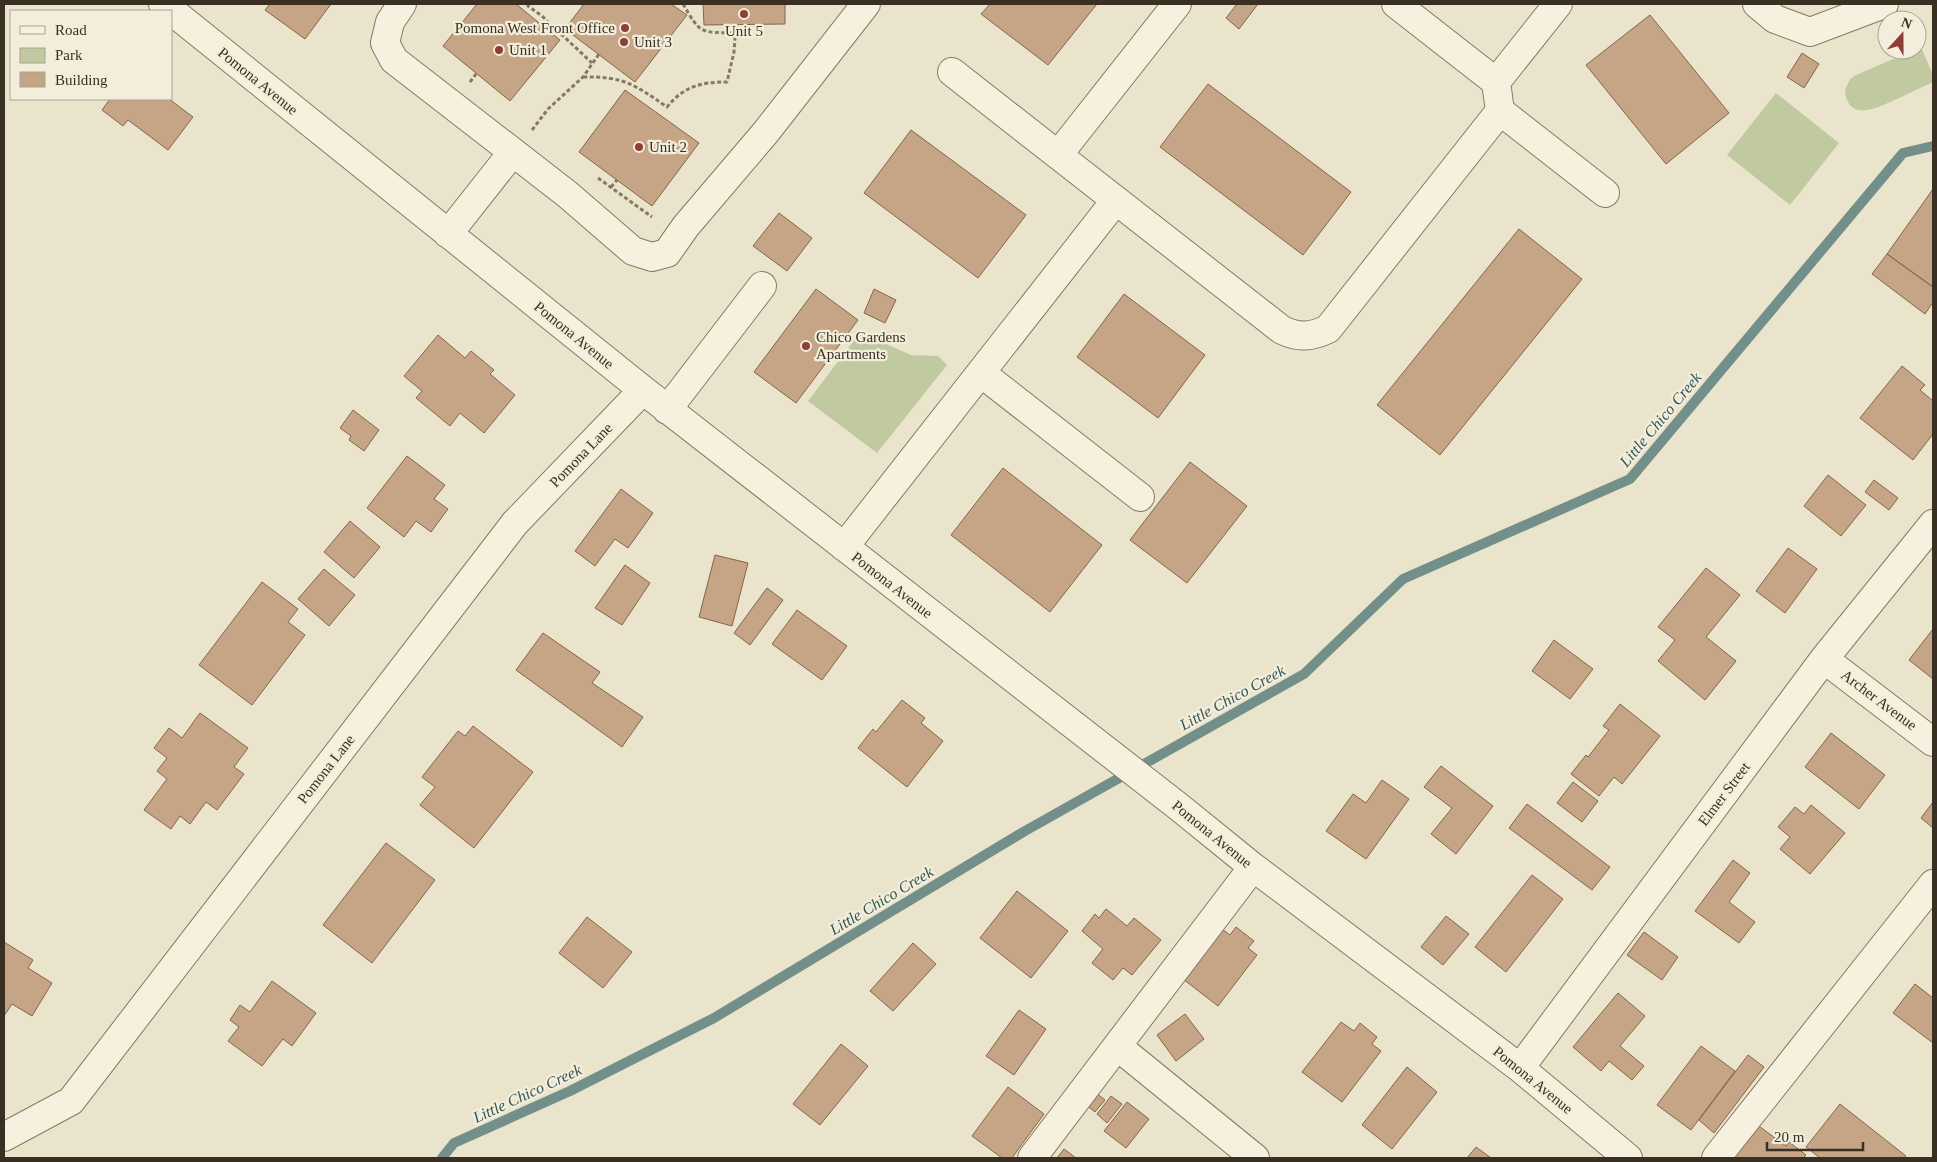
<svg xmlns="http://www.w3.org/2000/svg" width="1937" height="1162" font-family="Georgia,serif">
<rect width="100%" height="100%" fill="#ebe4cc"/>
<path fill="#c1c9a1" d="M1921 47 1933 75V82C1921 88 1909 93 1897 99 1879 107 1848 124 1845 90L1850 79 1856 75Z
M1776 93 1839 143 1790 205 1727 155Z
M861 331 879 341 911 355 938 356 947 365 877 453 808 401Z"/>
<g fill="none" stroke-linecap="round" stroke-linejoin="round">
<path stroke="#738f8a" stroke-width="10" d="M442 1158 454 1143 570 1091 714 1018 1025 831 1304 674 1403 579 1630 479 1903 153 1933 146"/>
</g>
<path fill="#c5a586" stroke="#846549" d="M270 4H331L305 39 265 10Z
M477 4H516L560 40 510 101 443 46Z
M584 4H671L687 15 635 82 565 29Z
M703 4H785V24L704 25Z
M990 4H1097L1048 65 981 14Z
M1237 4H1258L1239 29 1226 18Z
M1650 15 1729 113 1666 164 1586 65Z
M1802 53 1819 64 1804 88 1787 77Z
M1208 84 1351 192 1303 255 1160 147Z
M625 90 699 143 652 206 579 152Z
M110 99H169L193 117 168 150 128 120 123 126 102 110Z
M911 130 1026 215 978 278 864 193Z
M1933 189V287L1887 254Z
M779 213 812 238 787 271 753 246Z
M1519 229 1582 279 1440 455 1377 405Z
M1887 254 1933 287V302L1925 314 1872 274Z
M816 289 858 320 796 403 754 372Z
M874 289 896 300 885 323 864 313Z
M1124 294 1205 355 1158 418 1077 357Z
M438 335 465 358 471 351 494 370 490 374 515 395 484 433 460 413 450 426 416 398 422 391 404 376Z
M1902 366 1925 385 1920 390 1933 401V434L1913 460 1860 418Z
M353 410 379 430 364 451 349 440 351 436 340 428Z
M407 456 445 485 434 499 448 509 431 532 416 521 404 537 367 508Z
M1190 462 1247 506 1187 583 1130 540Z
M1003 468 1102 545 1050 612 951 535Z
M1828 475 1866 505 1841 536 1804 506Z
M1874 480 1898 498 1889 510 1865 492Z
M621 489 653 513 628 548 615 539 595 566 575 551Z
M350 521 380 547 354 578 324 552Z
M1788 548 1817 569 1785 613 1756 591Z
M715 555 748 563 732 626 699 617Z
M625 565 650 583 622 625 595 608Z
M1706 568 1740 595 1706 637 1736 661 1705 700 1658 661 1675 640 1658 627Z
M324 569 355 595 329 626 298 599Z
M262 582 298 609 288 622 305 635 252 705 199 665Z
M767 588 783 600 750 645 734 633Z
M797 610 847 646 822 680 772 644Z
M1933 629V679L1909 660Z
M543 633 600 672 592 683 643 717 622 747 516 670Z
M1554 640 1593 669 1570 699 1532 671Z
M902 700 925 718 921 723 943 741 907 787 858 748 873 729 876 732Z
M1620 704 1660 736 1622 784 1614 777 1599 796 1571 774 1586 755 1588 757 1609 730 1603 726Z
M200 713 248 748 234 767 244 774 217 810 206 802 190 824 180 816 171 829 144 810 167 779 157 771 167 758 154 748 169 728 182 738Z
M473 726 533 772 474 848 420 805 435 787 422 777 458 731 465 736Z
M1831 733 1885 775 1859 809 1805 767Z
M1441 766 1493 806 1456 854 1431 834 1452 808 1424 787Z
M1382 780 1409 799 1366 859 1326 831 1353 794 1366 803Z
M1573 782 1598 801 1582 822 1557 803Z
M1933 802V828L1921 818Z
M1527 804 1610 867 1592 890 1509 828Z
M1811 805 1845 833 1810 874 1780 849 1790 837 1778 827 1795 807 1804 814Z
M386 843 435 880 372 963 323 925Z
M1733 860 1750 873 1729 902 1755 922 1739 943 1695 911Z
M1532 875 1563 899 1506 972 1475 947Z
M1017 891 1068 931 1031 978 980 938Z
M1106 909 1127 926 1134 918 1161 940 1132 975 1123 968 1113 980 1092 963 1103 949 1082 931 1095 914 1099 918Z
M1446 916 1469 934 1443 965 1421 947Z
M587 917 632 952 603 988 559 953Z
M1218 926 1230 935 1236 927 1254 941 1248 948 1257 955 1218 1006 1179 976Z
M1644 932 1678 957 1662 980 1627 955Z
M4 942 33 960 28 968 52 983 32 1016 12 1004 4 1016Z
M913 943 936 964 893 1011 870 991Z
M272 981 316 1013 292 1046 283 1039 262 1066 228 1041 239 1027 230 1020 240 1005 250 1012Z
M1915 984 1933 998V1043L1893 1013Z
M1618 993 1645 1016 1620 1046 1644 1066 1632 1080 1609 1061 1601 1071 1573 1047Z
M1019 1010 1046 1029 1014 1075 986 1056Z
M1185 1014 1204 1039 1176 1061 1157 1035Z
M1341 1022 1354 1031 1360 1023 1377 1037 1372 1044 1381 1051 1342 1102 1302 1072Z
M841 1044 868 1066 820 1125 793 1104Z
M1701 1046 1735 1071 1691 1130 1657 1105Z
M1748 1055 1764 1067 1714 1133 1699 1120Z
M1407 1067 1437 1092 1392 1149 1362 1125Z
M1008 1087 1044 1114 1012 1158H1002L972 1136Z
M1095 1092 1105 1100 1095 1112 1085 1104Z
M1111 1096 1122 1104 1107 1123 1097 1114Z
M1127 1102 1149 1119 1126 1148 1104 1131Z
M1840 1104 1906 1156 1904 1158H1820L1806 1147Z
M1752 1121 1786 1146 1789 1142 1806 1155 1803 1158H1724Z
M1476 1147 1491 1158H1467Z
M1064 1149 1076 1158H1057Z"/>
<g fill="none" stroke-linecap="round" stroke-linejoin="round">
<g stroke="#877861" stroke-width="30">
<path id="minor" d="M163 4 643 390 1179 807 1253 867 1520 1068 1628 1158
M402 4 390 22 385 43 394 60 567 194 633 251 652 257 667 253 686 226 766 132 866 4
M1177 4 1058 155 1282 330C1299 338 1311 337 1328 329L1500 111 1496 82 1396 4
M1757 4 1775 19 1810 32 1884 4
M952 72 1058 155
M1496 82 1558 4
M1500 111 1605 193
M448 234 512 153
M981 373 1140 497
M667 410 762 286
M844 547 1116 200
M1824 659 1933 742
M1117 1046 1255 1158
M1520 1068 1824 659 1933 524
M4 1137 71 1101 515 523 643 390
M1032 1158 1253 867
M1716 1158 1933 884"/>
</g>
<path stroke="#877861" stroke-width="3" stroke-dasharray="4 2.5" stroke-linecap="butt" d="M529 4 528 6 542 16 592 63
M683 4C701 35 700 32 736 33
M583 77C624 76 635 85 667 107 684 86 701 82 727 82L734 52 736 24
M470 82 476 74
M532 130 548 109 583 77 599 54
M598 178 652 217
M611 187 617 180"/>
<use href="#minor" stroke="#f6f1df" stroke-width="28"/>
</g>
<g fill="#903d37" stroke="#f3eedb" stroke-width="2">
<circle cx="744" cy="14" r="5"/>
<circle cx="625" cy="28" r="5"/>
<circle cx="624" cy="42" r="5"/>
<circle cx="499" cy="50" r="5"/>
<circle cx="639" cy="147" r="5"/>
<circle cx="806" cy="346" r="5"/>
</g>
<g text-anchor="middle" stroke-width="4.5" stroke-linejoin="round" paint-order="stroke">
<g font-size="15" fill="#393023" stroke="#f3eedb" text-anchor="start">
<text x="615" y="33" text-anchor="end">Pomona West Front Office</text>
<text x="744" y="36" text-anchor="middle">Unit 5</text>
<text x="634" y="47">Unit 3</text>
<text x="509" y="55">Unit 1</text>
<text x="649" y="152">Unit 2</text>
<text x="816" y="342">Chico Gardens<tspan x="816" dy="17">Apartments</tspan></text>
</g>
<g font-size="15" fill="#393023" stroke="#f3eedb">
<text transform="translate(258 81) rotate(39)" y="5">Pomona Avenue</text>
<text transform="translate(574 335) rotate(39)" y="5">Pomona Avenue</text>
<text transform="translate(581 455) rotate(-46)" y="5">Pomona Lane</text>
<text transform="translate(892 585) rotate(38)" y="5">Pomona Avenue</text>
<text transform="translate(1879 700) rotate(37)" y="5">Archer Avenue</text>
<text transform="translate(326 769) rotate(-52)" y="5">Pomona Lane</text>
<text transform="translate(1724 794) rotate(-53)" y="5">Elmer Street</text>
<text transform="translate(1212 834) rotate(39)" y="5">Pomona Avenue</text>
<text transform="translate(1533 1080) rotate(39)" y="5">Pomona Avenue</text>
</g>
<g font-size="16" font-style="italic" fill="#345757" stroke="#f3eedb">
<text transform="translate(1660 419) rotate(-50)" y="6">Little Chico Creek</text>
<text transform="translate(1232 697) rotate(-29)" y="6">Little Chico Creek</text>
<text transform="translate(881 900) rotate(-31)" y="6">Little Chico Creek</text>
<text transform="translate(527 1093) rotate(-25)" y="6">Little Chico Creek</text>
</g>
</g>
<rect width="1937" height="1162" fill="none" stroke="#393023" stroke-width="10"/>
<rect x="10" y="10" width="162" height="90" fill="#f3eedb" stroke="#a9a291"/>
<rect x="20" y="26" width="25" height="8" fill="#f6f1df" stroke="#a9a291"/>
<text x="55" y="35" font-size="15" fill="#393023">Road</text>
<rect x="20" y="48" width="25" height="15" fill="#c1c9a1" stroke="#a9a291"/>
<text x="55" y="60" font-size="15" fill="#393023">Park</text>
<rect x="20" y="72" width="25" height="15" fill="#c5a586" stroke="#a9a291"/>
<text x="55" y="85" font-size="15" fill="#393023">Building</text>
<g transform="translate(1902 35) rotate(21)"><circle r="24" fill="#f3eedb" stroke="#a9a291"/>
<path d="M0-4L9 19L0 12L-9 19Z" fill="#903d37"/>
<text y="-8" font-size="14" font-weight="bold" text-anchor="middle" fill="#393023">N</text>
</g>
<path d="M1767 1142v8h96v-8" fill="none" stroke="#393023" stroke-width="2.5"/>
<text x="1774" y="1142" font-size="15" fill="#393023" stroke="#f3eedb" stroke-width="4" paint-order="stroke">20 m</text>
</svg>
